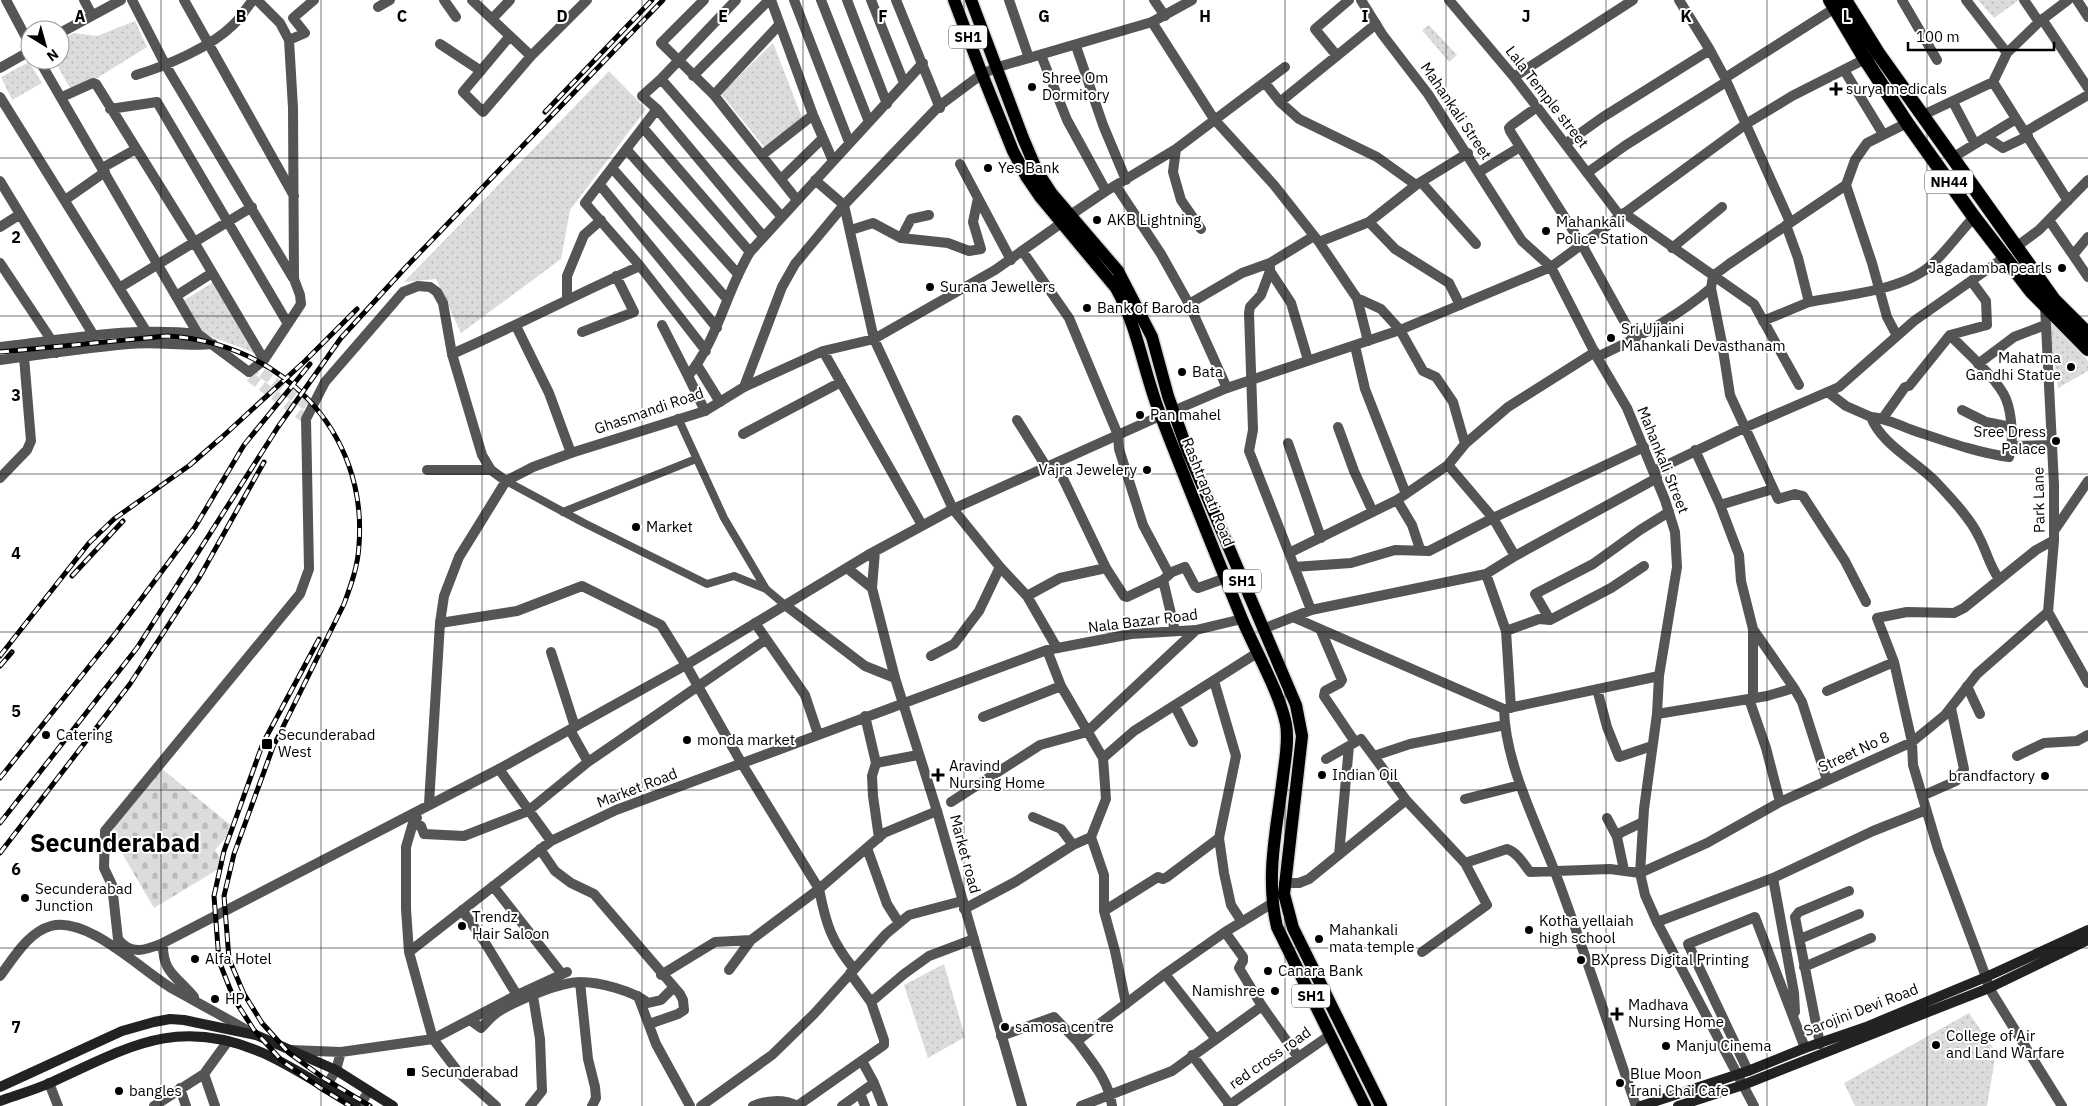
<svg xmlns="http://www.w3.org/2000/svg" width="2088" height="1106" font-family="'IBM Plex Sans',sans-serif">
<defs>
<pattern id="cemetery-stones" width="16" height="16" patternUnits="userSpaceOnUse" patternTransform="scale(1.25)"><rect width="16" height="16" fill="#dcdcdc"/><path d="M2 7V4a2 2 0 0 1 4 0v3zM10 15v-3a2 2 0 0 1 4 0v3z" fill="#bbb"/></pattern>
<pattern id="park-dots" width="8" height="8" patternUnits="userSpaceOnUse" patternTransform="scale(1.25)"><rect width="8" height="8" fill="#dcdcdc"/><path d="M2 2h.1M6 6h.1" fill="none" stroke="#bbb" stroke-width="1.8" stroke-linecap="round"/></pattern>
</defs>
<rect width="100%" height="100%" fill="#fff"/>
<path fill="url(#cemetery-stones)" d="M161 768 234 828 215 850 225 865 154 908 116 843 114 826Z"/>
<path fill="url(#park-dots)" d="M1978 0H2019L1994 18Z
M135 21 147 47 73 93 54 60H60V40L74 33 97 36Z
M1429 25 1457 55 1449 62 1422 30Z
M773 43 803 120 766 149 721 94Z
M29 62 42 83 12 100 1 77Z
M609 71 646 109 570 210 561 259 461 333 436 279 404 282Z
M215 281 257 354 202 333 183 301Z
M2048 317 2088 361V371L2058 388Z
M944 964 965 1037 928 1058 904 985Z
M1969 1013 1996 1052 1987 1106H1855L1844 1083Z"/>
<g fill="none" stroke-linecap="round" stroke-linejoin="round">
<path stroke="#d9d9d9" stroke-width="10" stroke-dasharray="10 5" stroke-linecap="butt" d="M306 419 250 377 249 372 257 369 311 409"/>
<g stroke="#dbdbdb" stroke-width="15">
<path id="primary" d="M954 0 982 74 1013 151 1026 176 1041 198 1116 288C1139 329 1144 376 1162 419 1188 486 1215 553 1242 619 1256 652 1279 691 1286 724 1289 741 1285 760 1283 777 1277 828 1265 876 1277 927L1365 1106
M971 0 1023 138 1037 171 1052 194 1118 271 1152 337 1168 396 1188 452 1296 705 1302 736 1284 894 1293 928 1381 1106"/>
</g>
<g stroke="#dbdbdb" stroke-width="16">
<path id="trunk" d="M1830 0 1865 59 1907 123 1974 217 2031 291 2088 349
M1845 0 1878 53 2054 300 2088 334"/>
</g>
<path stroke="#555" stroke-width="8" d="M678 418 724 518 766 589 785 605
M506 481 584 523 707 584 734 576 766 589
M563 512 696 459"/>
<path stroke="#555" stroke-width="10" d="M84 0 92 15
M132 0 166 66 293 278
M184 0 294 196
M444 0 456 17
M472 0 531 56
M704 0 661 43 714 95 797 200
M736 0 661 79 781 216
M771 0 813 115 833 161
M794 0 849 142
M821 0 869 122
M847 0 887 104
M871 0 904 83
M896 0 940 108
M1009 0 1029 58
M1154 0 1165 16
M1449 0 1514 77 1620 216
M1679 0 1710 50 1725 78 1790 222
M1902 0 1937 60
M1966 0 2007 53
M2024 0 2039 22
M2077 0 2088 17
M378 7 390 0
M492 19 510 0
M2042 19 2088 88
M1152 22 1214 119 1274 185 1319 242 1354 294 1357 298 1381 309 1400 330 1423 371 1436 377 1453 402 1465 444
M60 33 121 0
M510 36 463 92 483 112 531 56 587 0
M289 40 305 33 293 18 314 0
M440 44 481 71
M1076 46 1103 125 1126 180
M1041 55 1067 120 1106 191
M1337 56 1315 29 1349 0
M0 68 30 51
M1844 70 1883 134
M136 75C166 66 211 47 233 25 241 18 246 8 253 0
M693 76 769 0
M1514 77 1633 0
M1725 78 1835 8
M661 79 642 96 657 109 585 203 640 266 706 351
M1993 82 2068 201
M1265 83 1280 102 1299 119 1377 157 1416 185
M714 95 779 25
M0 97 146 331 150 343
M62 97 93 83 96 84 190 235 264 360
M1280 102 1376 24
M1953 102 1975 144
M1537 107 1512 125 1509 128 1510 131 1581 243 1634 339
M110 109 157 102 288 324
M657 109 763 236
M1921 116 1993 82 2007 53 2039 22 2068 0
M644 129 750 252
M2025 132 2088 95
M1986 137 2003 148 2028 136
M1565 144 1603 117 1710 50
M1176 149 1173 172 1181 200 1201 229
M627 150 737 273
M762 155 813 115
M1952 158 2016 119
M960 164 1011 260
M102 168 136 149
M613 169 727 299
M1479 172 1520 147
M1587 173 1626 145 1726 82
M781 179 823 138
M815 180 844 205 874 339 953 509 1000 567 1027 596 1057 648
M0 181 94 336
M1421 182 1476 244
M600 185 717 328
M1846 185 1872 263 1887 317 1897 336
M1116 186 1161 254 1189 304 1227 388
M65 200 105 172
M1624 213 1754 304 1799 385
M1072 214 1106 191 1176 149 1285 67
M2049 220 2088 277
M1369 222 1395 249 1449 283 1460 305
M0 227 19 215
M851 230 873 223 901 238 948 243 969 251 981 249 973 222 978 198
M901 238 911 219 929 215
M1319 242 1369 222 1416 185 1468 153
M2016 247 2039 230 2088 180
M1672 248 1722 207
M1023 252 1069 318 1118 435 1119 449 1143 525 1169 574
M2073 255 2088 237
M0 263 52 341 56 353
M1270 267V271L1291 303 1308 360
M1270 271 1261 295 1250 307 1249 313 1253 430 1249 451 1289 553
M119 288 252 207
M1711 288 1722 343 1730 395 1778 499 1795 494 1803 496 1845 561 1866 602
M176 296 212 273
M567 298V276L584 235 601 220
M1357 298 1368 341
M1809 302C1845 295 1901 291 1930 266 1946 252 1959 233 1974 217
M1189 304 1242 273 1270 263 1314 236
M2045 306 2054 485V540L2048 612 2088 683
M1763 321 1809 302 1798 258 1786 225
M662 325 688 376
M516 326 549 393 571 453
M582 332 634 312 616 276
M1355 346 1365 389 1406 494
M823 351 922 525
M452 354C516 326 577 294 640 266
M1597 357C1638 338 1677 317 1711 288L1713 276 1729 264 1846 185 1855 160 1867 143 1907 123
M1978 364 2014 337 2045 325
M697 365 720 402
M249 372 264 360 301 304 300 295 294 279 293 108 289 40 280 23 257 0
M744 387 823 351 874 339 995 270 1063 222
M1829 393 1846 406 1871 417C1881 444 1917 462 1936 482 1950 497 1971 519 1979 537 1987 552 1989 565 1999 579
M1962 410 1986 422 2011 427
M705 411 688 376C718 339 726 292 750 252L923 63
M1871 417C1887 418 1900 426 1915 431 1945 441 1978 453 2009 457 2014 443 2012 414 2006 399 1998 379 1965 351 1950 335
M1883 418 1905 387 1909 386 1950 335 1987 325 1986 301 1972 282
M1017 420 1047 468
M1338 427 1354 471 1373 512
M743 434 841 382
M1288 443 1321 538
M2013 446 2052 445
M1695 450 1720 505 1739 555 1741 581 1753 629V698
M1448 465 1493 518 1515 556
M427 470H491
M1654 471 1744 428 1839 387 1914 321 2005 257
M0 478 27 450 31 441 24 357 21 345
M1397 500 1412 525 1420 549
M1720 505 1773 489
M2054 531 2088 481
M2054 540 2036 550 1964 608 1954 613 1907 612 1877 618 1894 662 1912 742 1913 765 1938 849 1986 977 1989 988 2062 1106
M1294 567 1351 563 1395 550 1429 551 1493 518 1644 447
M1106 568 1124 596 1127 597 1163 580
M1486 574 1506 631 1511 708
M1027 596 1060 578 1106 568 1056 464
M785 605 865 666 895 678
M1311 610 1289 553 1397 500 1448 465 1465 444 1508 407 1595 352
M1295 618 1504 709C1505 762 1536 823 1555 872 1584 949 1609 1028 1636 1106
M1550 620 1535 594 1593 564 1640 530 1669 512
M440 623 517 611 582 586 661 625 686 665 742 764 819 889C826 924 831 941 854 969
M755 623 805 695 818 734
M1263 629 1311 610 1486 574 1515 556 1657 478
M1753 629 1794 688
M1175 631 1163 580 1172 572 1185 567 1195 586 1198 588 1226 578
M1321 631 1342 680 1340 683 1325 691 1324 696 1355 742
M1506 631 1539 619 1550 620 1611 588 1644 566
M551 652 575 727
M931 656 954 644 979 611 1000 567
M1214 681 1236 756 1219 838 1224 873 1231 905 1242 922
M1967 686 1980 714
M1597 689 1607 727 1619 757 1652 746
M1827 691 1894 662
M1749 699 1766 748 1780 802
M1175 706 1193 742
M1504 709 1659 676
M1657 714 1767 696 1794 688 1802 702 1827 780
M865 716 876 763 872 776 873 796 879 838
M983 717 1061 686 1047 650
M570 730 588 762
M1374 756 1410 744 1505 725
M2017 756 2044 743 2077 741 2088 735
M1103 758 1134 731 1257 653
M1326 759 1361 739 1406 800
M876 763 918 755
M499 769 551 841
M1922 796 1956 781 1964 769 1951 708
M1465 799 1520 785
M951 802 1040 745 1087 732 1196 630
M1033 817 1061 829 1073 845
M417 818 413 823 406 847V909L409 952 433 1039 459 1073 496 1106
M1607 818 1617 837
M413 823 421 826 424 834 464 836 528 811 588 762 765 640
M1091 837 1104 875V911L1115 951 1126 1004
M867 848 887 904 899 923
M540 849 555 871 571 883 594 894 680 994 683 1000 684 1010 678 1014 649 1024
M1339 855 1349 746
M1624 870 1617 837 1620 833 1643 822
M1773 878 1794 993 1795 1012
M1284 883H1299L1309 879 1406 800 1465 863 1507 849C1518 853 1523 863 1530 872L1610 869 1640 873 1707 843 1780 802 1912 742 1945 715 1977 674 2048 612
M493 886 562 974
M964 909 1015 882 1073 845 1091 837 1106 799 1103 758 1061 686
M462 910 484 941 517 995
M1104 911 1158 877 1163 879 1167 877 1219 838
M1657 922 1773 878 1873 831 1926 810
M1225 932 1243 957V961L1239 968 1262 1006 1298 1057
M1800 939 1859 914
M409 952 551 841 616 810 1047 650 1131 634 1196 630 1242 619
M1422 952 1487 905 1465 863
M1804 967 1871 938
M729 970 751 940 819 889 884 833 937 811
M850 973 871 1002
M1165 974 1215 1038
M661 975 715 942 751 940
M580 982 588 1059 595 1087 596 1098 592 1106
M638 996 656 1044 690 1106
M470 1020 481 1028C487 1022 493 1014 501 1010 518 1000 560 982 580 982 600 982 633 991 648 1003L661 1000 673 988
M1001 1036 1054 1017 1077 1041 1165 974 1225 932 1271 904
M1077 1041C1091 1061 1109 1080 1112 1106
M1820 1044 1795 917 1799 912 1849 891
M290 1050 341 1052 433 1039 517 995 567 972
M1192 1055 1230 1105
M1748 1071 1688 944 1755 917 1805 1048
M204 1074 215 1106
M49 1083 58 1106
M874 1083 883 1106
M180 1088 186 1106
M325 1088 336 1070 341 1052
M860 1093 865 1106
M154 1106 204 1074 228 1041
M359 1106 369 1091
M530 1106 542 1091 540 1039 533 996
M701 1106 772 1055 814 1014 886 934 909 915 962 901
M753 1106C766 1100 784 1099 797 1106
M797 1106 884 1045V1040L871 1002 904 974 929 956 974 939
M842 1106 874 1083 862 1061
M1081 1106 1172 1071 1262 1006
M1228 1106 1330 1035"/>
<path stroke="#555" stroke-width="10" d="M6 0 30 45
M1361 0 1382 34 1428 94 1522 241 1551 267 1597 357 1627 408 1665 500 1675 532 1677 567 1659 676 1657 714 1644 809 1640 873 1645 895 1657 922 1754 1106
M39 60 198 334 249 372
M0 347C65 340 132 326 198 334
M0 360C43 354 86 348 129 344 157 341 185 347 213 344
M1173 411 1227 388 1400 330 1551 267 1746 124 1792 96 1871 56
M506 481 491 470 482 455 452 354 443 303 437 292 430 287 418 286 403 292 325 382 306 419 309 569 300 594 105 831 104 868 112 885 118 939C131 956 146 950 163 943L499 769 686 665 868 555 953 509 1160 416
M875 551 872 588 895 678 937 811 1022 1106
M847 568 872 588
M429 804 440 623 444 596 459 557 506 481 533 467 571 453 705 411 744 387 782 287 795 264 844 205 939 106 982 74 998 67 1152 22 1192 0
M163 943C162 973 177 976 194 997
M0 976C13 959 28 932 51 926 88 916 142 971 173 989 200 1004 227 1018 253 1034"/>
<path stroke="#222" stroke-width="10" d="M0 1087 122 1031 154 1022 170 1019 184 1020 256 1035 336 1070 393 1106
M0 1101C17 1095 34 1090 50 1083 127 1048 177 1015 263 1053 294 1067 327 1089 356 1106
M1641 1106 1748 1071 1805 1048 1866 1027 1986 977 2088 930
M1678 1106 1743 1085 1989 988 2088 940"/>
<use href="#primary" stroke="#000" stroke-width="12"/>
<use href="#trunk" stroke="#000" stroke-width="14"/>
<g stroke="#000" stroke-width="5">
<path id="rail" d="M545 112 652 0
M0 352 167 336C279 342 368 430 359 545 358 566 351 585 344 604L273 747 234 854 224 896 229 959 244 994 262 1023 289 1053 325 1079 370 1106
M72 576 123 521
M319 639 263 743 224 851 214 896 219 961 234 999 254 1030 282 1061 319 1087 350 1106
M0 656 89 543 114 519 190 465 221 438 305 361 357 309
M0 666 12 652
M0 778 115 634 195 527 244 445 310 364
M0 823 137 648 278 427 341 338 406 267 663 0
M0 853 130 684 199 578 264 462"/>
</g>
<use href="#rail" stroke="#fff" stroke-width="3" stroke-dasharray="9" stroke-linecap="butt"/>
</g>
<path fill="none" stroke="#000" stroke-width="1" stroke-opacity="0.55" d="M161 0V1106M321 0V1106M482 0V1106M642 0V1106M803 0V1106M964 0V1106M1124 0V1106M1285 0V1106M1446 0V1106M1606 0V1106M1767 0V1106M1927 0V1106M0 158H2088M0 316H2088M0 474H2088M0 632H2088M0 790H2088M0 948H2088"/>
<g fill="#000" stroke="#fff" stroke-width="2">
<circle cx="1032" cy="87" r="5"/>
<path d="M1833.5 81.5h5v5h5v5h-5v5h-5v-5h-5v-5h5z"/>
<circle cx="988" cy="168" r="5"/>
<circle cx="1097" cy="220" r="5"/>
<circle cx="1546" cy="231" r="5"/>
<circle cx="2062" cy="268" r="5"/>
<circle cx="930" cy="287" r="5"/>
<circle cx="1087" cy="308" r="5"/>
<circle cx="1611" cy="338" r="5"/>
<circle cx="2071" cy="367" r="5"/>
<circle cx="1182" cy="372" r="5"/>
<circle cx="1140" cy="415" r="5"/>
<circle cx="2056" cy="441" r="5"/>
<circle cx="1147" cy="470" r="5"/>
<circle cx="636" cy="527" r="5"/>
<circle cx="46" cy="735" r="5"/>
<circle cx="687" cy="740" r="5"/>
<rect x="261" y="738" width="12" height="12" rx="2.5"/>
<path d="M935.5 767.5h5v5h5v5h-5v5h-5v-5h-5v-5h5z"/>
<circle cx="1322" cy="775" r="5"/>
<circle cx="2045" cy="776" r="5"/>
<circle cx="25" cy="898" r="5"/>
<circle cx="462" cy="926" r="5"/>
<circle cx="1529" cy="930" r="5"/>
<circle cx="1319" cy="939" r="5"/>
<circle cx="195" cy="959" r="5"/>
<circle cx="1581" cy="960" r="5"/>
<circle cx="1268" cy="971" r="5"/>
<circle cx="1275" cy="991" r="5"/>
<circle cx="215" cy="999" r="5"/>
<path d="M1614.5 1006.5h5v5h5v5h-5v5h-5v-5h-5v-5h5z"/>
<circle cx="1005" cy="1027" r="5"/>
<circle cx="1936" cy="1045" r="5"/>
<circle cx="1666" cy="1046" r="5"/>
<rect x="406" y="1067" width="10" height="10" rx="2.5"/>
<circle cx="1620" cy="1083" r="5"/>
<circle cx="119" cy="1091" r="5"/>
</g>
<g text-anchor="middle" stroke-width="4" stroke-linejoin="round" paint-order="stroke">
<g fill="#fff" stroke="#4c4c4c" stroke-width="1">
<rect x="949" y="25.5" width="38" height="23" rx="4"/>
<rect x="1925" y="170.5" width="48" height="23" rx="4"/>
<rect x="1223" y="569.5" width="38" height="23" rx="4"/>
<rect x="1292" y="984.5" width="38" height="23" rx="4"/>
</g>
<g font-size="14" font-weight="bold" fill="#000">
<text x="968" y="42">SH1</text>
<text x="1949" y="187">NH44</text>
<text x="1242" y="586">SH1</text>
<text x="1311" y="1001">SH1</text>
</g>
<g font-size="15" fill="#000" stroke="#fff" text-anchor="start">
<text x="1042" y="83">Shree Om<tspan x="1042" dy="17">Dormitory</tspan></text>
<text x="1846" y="94">surya medicals</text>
<text x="998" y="173">Yes Bank</text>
<text x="1107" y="225">AKB Lightning</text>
<text x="1556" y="227">Mahankali<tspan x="1556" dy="17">Police Station</tspan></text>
<text x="2052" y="273" text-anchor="end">Jagadamba pearls</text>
<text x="940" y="292">Surana Jewellers</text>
<text x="1097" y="313">Bank of Baroda</text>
<text x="1621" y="334">Sri Ujjaini<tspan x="1621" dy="17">Mahankali Devasthanam</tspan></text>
<text x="2061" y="363" text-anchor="end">Mahatma<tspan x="2061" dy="17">Gandhi Statue</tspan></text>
<text x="1192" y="377">Bata</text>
<text x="1150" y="420">Pan mahel</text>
<text x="2046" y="437" text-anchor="end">Sree Dress<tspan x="2046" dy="17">Palace</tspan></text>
<text x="1137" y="475" text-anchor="end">Vajra Jewelery</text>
<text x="646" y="532">Market</text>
<text x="56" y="740">Catering</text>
<text x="278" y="740">Secunderabad<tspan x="278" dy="17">West</tspan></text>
<text x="697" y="745">monda market</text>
<text x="949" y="771">Aravind<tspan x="949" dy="17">Nursing Home</tspan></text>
<text x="1332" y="780">Indian Oil</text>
<text x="2035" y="781" text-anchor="end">brandfactory</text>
<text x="35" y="894">Secunderabad<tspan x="35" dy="17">Junction</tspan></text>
<text x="472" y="922">Trendz<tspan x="472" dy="17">Hair Saloon</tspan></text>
<text x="1539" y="926">Kotha yellaiah<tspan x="1539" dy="17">high school</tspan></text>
<text x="1329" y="935">Mahankali<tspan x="1329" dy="17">mata temple</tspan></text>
<text x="205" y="964">Alfa Hotel</text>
<text x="1591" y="965">BXpress Digital Printing</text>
<text x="1278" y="976">Canara Bank</text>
<text x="1265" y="996" text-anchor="end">Namishree</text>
<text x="225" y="1004">HP</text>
<text x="1628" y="1010">Madhava<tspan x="1628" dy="17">Nursing Home</tspan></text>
<text x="1015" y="1032">samosa centre</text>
<text x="1946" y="1041">College of Air<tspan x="1946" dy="17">and Land Warfare</tspan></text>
<text x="1676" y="1051">Manju Cinema</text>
<text x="421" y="1077">Secunderabad</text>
<text x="1630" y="1079">Blue Moon<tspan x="1630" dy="17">Irani Chai Cafe</tspan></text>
<text x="129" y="1096">bangles</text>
</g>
<g font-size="15" fill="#000" stroke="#fff">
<text transform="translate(1547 97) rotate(52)" y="5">Lala Temple street</text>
<text transform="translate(1456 111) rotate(56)" y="5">Mahankali Street</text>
<text transform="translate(649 411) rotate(-19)" y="5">Ghasmandi Road</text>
<text transform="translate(1663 460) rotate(68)" y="5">Mahankali Street</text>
<text transform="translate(1208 492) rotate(68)" y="5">Rashtrapati Road</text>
<text transform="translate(2039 500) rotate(-91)" y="5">Park Lane</text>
<text transform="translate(1143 621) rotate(-7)" y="5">Nala Bazar Road</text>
<text transform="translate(1854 752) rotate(-25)" y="5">Street No 8</text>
<text transform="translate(637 788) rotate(-21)" y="5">Market Road</text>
<text transform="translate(965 854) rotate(75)" y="5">Market road</text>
<text transform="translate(1861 1010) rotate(-21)" y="5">Sarojini Devi Road</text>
<text transform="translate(1270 1058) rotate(-35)" y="5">red cross road</text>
</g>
<g font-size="25" font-weight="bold" fill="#000" stroke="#fff">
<text x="115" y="852">Secunderabad</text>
</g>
</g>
<g font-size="16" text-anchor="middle" font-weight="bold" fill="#000" stroke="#fff" stroke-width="4" stroke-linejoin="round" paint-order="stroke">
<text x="80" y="22">A</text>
<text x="241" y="22">B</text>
<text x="402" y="22">C</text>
<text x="562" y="22">D</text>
<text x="723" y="22">E</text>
<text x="883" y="22">F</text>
<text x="1044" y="22">G</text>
<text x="1205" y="22">H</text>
<text x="1365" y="22">I</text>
<text x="1526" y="22">J</text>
<text x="1686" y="22">K</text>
<text x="1847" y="22">L</text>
<text x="16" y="243">2</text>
<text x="16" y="401">3</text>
<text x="16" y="559">4</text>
<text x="16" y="717">5</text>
<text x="16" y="875">6</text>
<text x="16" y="1033">7</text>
</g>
<g transform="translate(45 45) rotate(143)"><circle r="24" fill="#ffffff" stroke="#999999"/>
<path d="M0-4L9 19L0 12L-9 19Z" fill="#000000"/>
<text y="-8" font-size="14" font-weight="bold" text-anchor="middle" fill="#000000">N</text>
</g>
<path d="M1908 42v8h146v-8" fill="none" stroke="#000000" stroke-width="2.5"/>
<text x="1916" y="42" font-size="15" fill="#000000" stroke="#ffffff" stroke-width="4" paint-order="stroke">100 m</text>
</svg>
